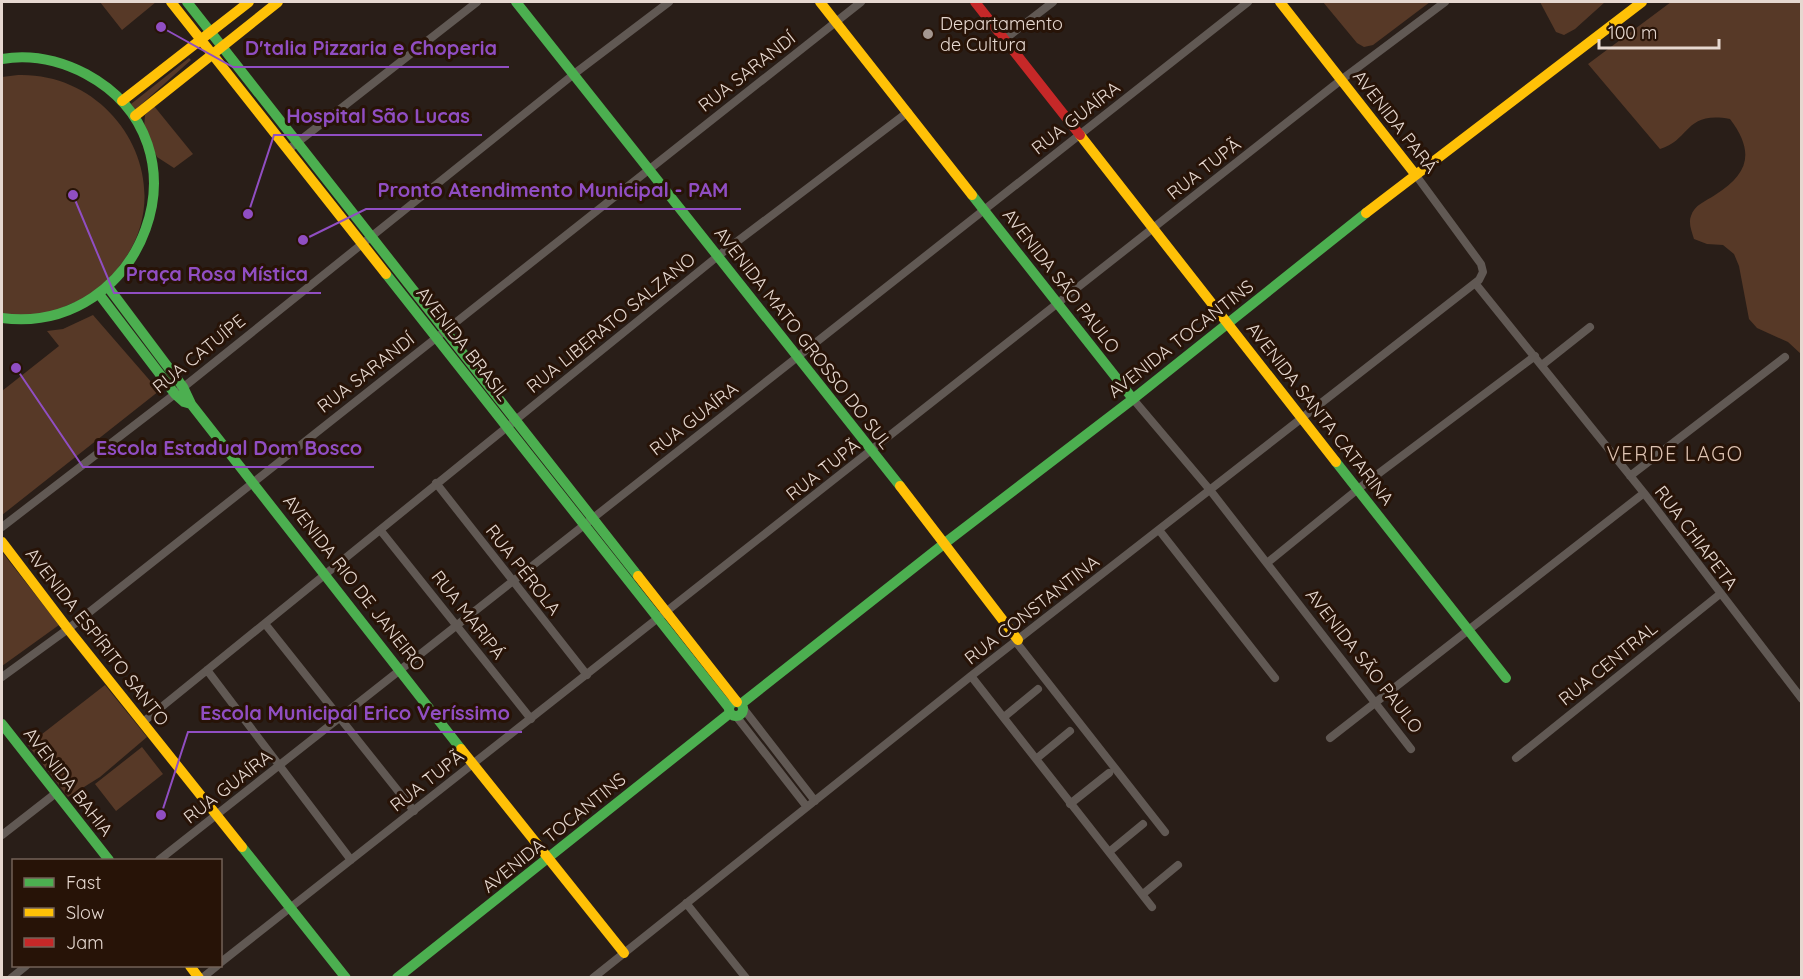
<svg xmlns="http://www.w3.org/2000/svg" width="1803" height="979" font-family="Quicksand,sans-serif">
<rect width="100%" height="100%" fill="#291e18"/>
<path fill="#573927" d="M100 2H156L122 30Z
M1323 2H1430L1373 45 1364 47 1357 43Z
M1540 2H1605L1575 29 1564 35 1556 32Z
M1671 2H1801V354L1788 342 1757 328 1749 319 1739 266 1734 254 1723 245 1707 244 1694 239C1692 232 1688 223 1691 216 1694 205 1706 201 1715 195 1749 174 1755 152 1730 119 1684 111 1691 140 1660 149L1588 64Z
M189 58 191 60 135 110 131 104Z
M18 75C118 72 184 188 118 268 111 277 102 288 93 294 86 299 75 302 68 305 60 309 51 314 42 316 30 318 14 315 2 314V77Z
M154 106 193 154 174 168 157 157 144 128 145 115Z
M93 315 159 391 2 515V391L59 346 47 331 63 329Z
M2 552 59 625 2 666Z
M105 685 147 737 100 777 68 797 28 745Z
M142 747 163 774 116 811 95 784Z"/>
<g fill="none" stroke-linecap="round" stroke-linejoin="round">
<path stroke="#615954" stroke-width="8" d="M1005 39 1053 2
M289 149 477 2
M1475 283 1644 493 1802 699
M1542 365 1590 327
M1133 399 1210 490 1411 749
M1630 476 1785 357
M436 483 587 675
M2 527 175 394 574 74 669 2
M1159 530 1275 678
M381 531 531 719
M1267 563 1358 489 1535 356
M266 625 414 811
M1016 642 1165 832
M207 670 351 860
M971 676 1152 907
M2 677 68 629 861 2
M743 708 815 801
M736 716 807 807
M1004 717 1038 689
M143 722 718 256 908 112
M1330 738 1644 493
M1516 758 1720 594
M1036 759 1070 731
M1070 804 1109 773
M2 835 56 793
M1109 852 1143 824
M159 860 1248 2
M1143 894 1178 865
M686 903 746 978
M220 963 1341 80 1445 2
M11 978 26 966
M202 978 217 966
M593 978 971 676 1479 280 1483 272 1481 264 1415 174"/>
<path stroke="#4caf50" stroke-width="10" d="M187 2 638 576
M516 2 900 486
M2 59C32 54 59 60 86 74 216 144 143 336 2 318
M972 195 1133 399
M386 274 729 708
M108 287 183 387 191 404 461 749
M99 294 175 394 184 402 191 404
M1336 462 1506 678
M729 709a7 7 0 1 1 14 0a7 7 0 1 1-14 0Z
M741 704 945 543 1133 399 1366 213
M2 724 109 860
M242 847 346 978
M397 978 730 713"/>
<path stroke="#ffc107" stroke-width="10" d="M171 2 386 274
M820 2 972 195
M1280 2 1415 174
M122 101 249 2
M135 116 278 2
M1080 135 1336 462
M1366 213 1642 2
M900 486 1018 640
M2 542 68 629 242 847
M638 576 737 702
M461 749 624 953
M190 966 199 978"/>
<path stroke="#c62828" stroke-width="10" d="M975 2 1080 135"/>
</g>
<circle fill="#a49790" stroke="#271307" stroke-width="2" cx="928" cy="34" r="6"/>
<g text-anchor="middle" stroke-width="6" stroke-linejoin="round" paint-order="stroke">
<g font-size="18" fill="#e6d8d0" stroke="#271307" text-anchor="start">
<text x="940" y="30">Departamento<tspan x="940" dy="21">de Cultura</tspan></text>
</g>
<g font-size="18" fill="#e6d8d0" stroke="#271307">
<text transform="translate(747 72) rotate(-38)" y="6">RUA SARANDÍ</text>
<text transform="translate(1076 118) rotate(-38)" y="6">RUA GUAÍRA</text>
<text transform="translate(1395 122) rotate(52)" y="6">AVENIDA PARÁ</text>
<text transform="translate(1204 169) rotate(-38)" y="6">RUA TUPÃ</text>
<text transform="translate(1061 281) rotate(52)" y="6">AVENIDA SÃO PAULO</text>
<text transform="translate(611 323) rotate(-39)" y="6">RUA LIBERATO SALZANO</text>
<text transform="translate(803 338) rotate(52)" y="6">AVENIDA MATO GROSSO DO SUL</text>
<text transform="translate(1181 339) rotate(-38)" y="6">AVENIDA TOCANTINS</text>
<text transform="translate(463 344) rotate(52)" y="6">AVENIDA BRASIL</text>
<text transform="translate(199 354) rotate(-39)" y="6">RUA CATUÍPE</text>
<text transform="translate(366 373) rotate(-38)" y="6">RUA SARANDÍ</text>
<text transform="translate(1320 414) rotate(52)" y="6">AVENIDA SANTA CATARINA</text>
<text transform="translate(694 419) rotate(-38)" y="6">RUA GUAÍRA</text>
<text transform="translate(823 470) rotate(-38)" y="6">RUA TUPÃ</text>
<text transform="translate(1696 538) rotate(53)" y="6">RUA CHIAPETA</text>
<text transform="translate(523 570) rotate(52)" y="6">RUA PÉROLA</text>
<text transform="translate(354 583) rotate(52)" y="6">AVENIDA RIO DE JANEIRO</text>
<text transform="translate(1032 610) rotate(-38)" y="6">RUA CONSTANTINA</text>
<text transform="translate(468 615) rotate(52)" y="6">RUA MARIPÁ</text>
<text transform="translate(97 637) rotate(52)" y="6">AVENIDA ESPÍRITO SANTO</text>
<text transform="translate(1364 661) rotate(52)" y="6">AVENIDA SÃO PAULO</text>
<text transform="translate(1608 664) rotate(-39)" y="6">RUA CENTRAL</text>
<text transform="translate(427 781) rotate(-38)" y="6">RUA TUPÃ</text>
<text transform="translate(68 782) rotate(52)" y="6">AVENIDA BAHIA</text>
<text transform="translate(228 787) rotate(-38)" y="6">RUA GUAÍRA</text>
<text transform="translate(554 833) rotate(-39)" y="6">AVENIDA TOCANTINS</text>
</g>
<g font-size="20" letter-spacing="1.5" fill="#dec3b2" stroke="#271307">
<text x="1675" y="461">VERDE LAGO</text>
</g>
</g>
<path fill="none" stroke="#904ec2" stroke-width="2" d="M161 27L233 67H509M248 214L274 135H482M303 240L366 209H741M73 195L114 293H321M16 368L83 467H374M161 815L188 732H522"/>
<g fill="#904ec2" stroke="#271307" stroke-width="2">
<circle cx="161" cy="27" r="6"/>
<circle cx="248" cy="214" r="6"/>
<circle cx="303" cy="240" r="6"/>
<circle cx="73" cy="195" r="6"/>
<circle cx="16" cy="368" r="6"/>
<circle cx="161" cy="815" r="6"/>
</g>
<g font-size="20" text-anchor="middle" font-weight="bold" fill="#904ec2" stroke="#271307" stroke-width="6" stroke-linejoin="round" paint-order="stroke">
<text x="371" y="55">D'talia Pizzaria e Choperia</text>
<text x="378" y="123">Hospital São Lucas</text>
<text x="553" y="197">Pronto Atendimento Municipal - PAM</text>
<text x="217" y="281">Praça Rosa Mística</text>
<text x="229" y="455">Escola Estadual Dom Bosco</text>
<text x="355" y="720">Escola Municipal Erico Veríssimo</text>
</g>
<rect width="1803" height="979" fill="none" stroke="#e6d8d0" stroke-width="6"/>
<rect x="12" y="859" width="210" height="108" fill="#271307" stroke="#736257" stroke-width="1.5"/>
<rect x="24" y="878" width="30" height="9" fill="#4caf50" stroke="#736257" stroke-width="1.5"/>
<text x="66" y="889" font-size="18" fill="#e6d8d0">Fast</text>
<rect x="24" y="908" width="30" height="9" fill="#ffc107" stroke="#736257" stroke-width="1.5"/>
<text x="66" y="919" font-size="18" fill="#e6d8d0">Slow</text>
<rect x="24" y="938" width="30" height="9" fill="#c62828" stroke="#736257" stroke-width="1.5"/>
<text x="66" y="949" font-size="18" fill="#e6d8d0">Jam</text>
<path d="M1599 39v9h120v-9" fill="none" stroke="#e6d8d0" stroke-width="3"/>
<text x="1608" y="39" font-size="18" fill="#e6d8d0" stroke="#271307" stroke-width="4.5" paint-order="stroke">100 m</text>
</svg>
